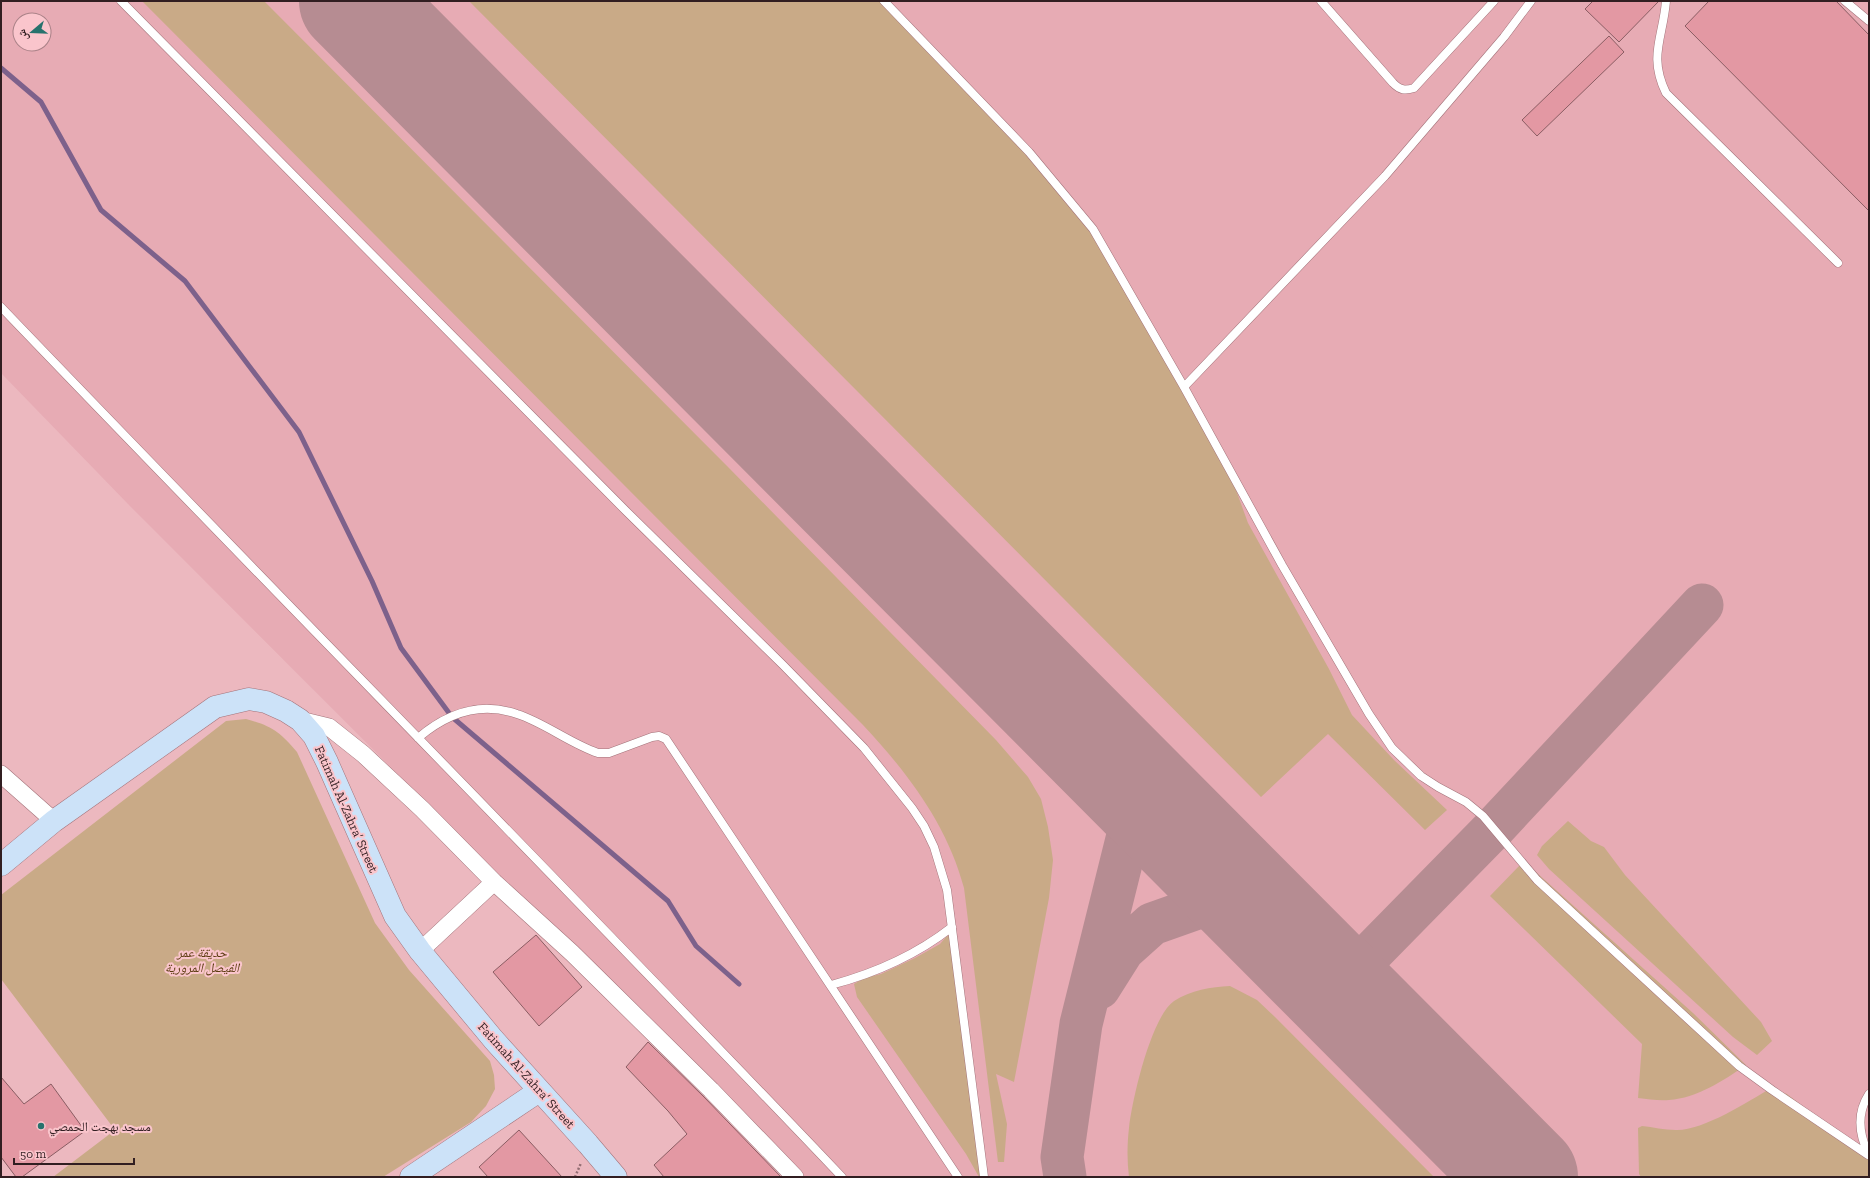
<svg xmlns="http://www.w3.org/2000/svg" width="1870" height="1178" font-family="'Zilla Slab','Noto Naskh Arabic',serif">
<rect width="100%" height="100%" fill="#ecb8bf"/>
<path fill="#e7abb4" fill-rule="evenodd" d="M1 1H1869V1177H800L128 504 1 373ZM20 20H44V44H20Z"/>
<path fill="#c9aa87" d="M142 1H264L730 469 996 740 1028 777 1041 799 1048 827 1053 860 1049 898 1014 1082 996 1074 1007 1124 1004 1162H998L964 888C947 824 907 772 863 725Z
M469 1H887L1028 150 1081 208 1108 251 1232 479 1248 523 1329 669 1352 715 1394 760 1447 810 1425 830 1328 734 1261 797Z
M246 719C272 726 280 732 297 752L375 923 409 970 490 1061 494 1075 495 1089 486 1106 471 1122 383 1177H53L115 1130 1 979V895L226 721Z
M1568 821 1591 841 1604 847 1625 875 1761 1022 1772 1041 1757 1055 1733 1037 1549 869 1537 855 1542 846Z
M1527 864 1693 1013 1746 1065C1723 1081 1697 1098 1669 1100 1659 1101 1648 1099 1638 1098L1642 1044 1490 896 1520 865Z
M954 932 987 1177H979L966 1154 857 997 854 984 864 978 881 974 915 958 940 944 946 937Z
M1230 986 1257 1000 1275 1017 1434 1177H1129C1127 1161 1127 1145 1129 1128 1132 1100 1151 1017 1174 1001 1191 990 1211 987 1230 986Z
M1771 1088 1787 1094 1869 1157V1177H1641L1639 1174 1638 1128 1642 1126C1653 1127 1664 1130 1676 1130 1702 1131 1748 1102 1771 1088Z"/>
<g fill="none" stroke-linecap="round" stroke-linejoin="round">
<path stroke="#7d618b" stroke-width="5" d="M1 68 41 102 101 210 185 281 299 432 372 581 401 648 452 717 668 901 696 946 739 984"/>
<path stroke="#b68c92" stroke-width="43" d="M1099 988 1123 950 1152 924 1200 907 1251 904
M1336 989 1494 828 1702 605
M1065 1177 1062 1157 1081 1024 1139 791"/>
<path stroke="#b68c92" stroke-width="108" d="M353 1 1524 1177"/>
</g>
<path fill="#e398a3" stroke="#8a5d63" d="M1593 1H1659L1619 42 1585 9Z
M1709 1H1836L1869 35V211L1685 26Z
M1609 36 1624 52 1537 136 1522 120Z
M536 935 582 987 539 1026 493 972Z
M648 1042 704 1097 781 1177H664L654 1165 687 1134 668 1111 626 1067Z
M1 1077 24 1104 51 1084 85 1131 22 1177H16L1 1157Z
M519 1130 562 1177H488L479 1167Z"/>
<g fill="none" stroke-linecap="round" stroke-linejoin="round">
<g stroke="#a3737a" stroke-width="9">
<path id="lane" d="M121 1 626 511 783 665 864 748 912 808 924 826 934 847 947 890 984 1177
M884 1 1029 152 1093 229 1184 387 1282 565 1369 714 1392 748 1421 776 1438 787 1466 802 1483 816 1537 880 1739 1066 1772 1090 1868 1155
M1321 1 1393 83C1400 90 1405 91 1414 88L1494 1
M1666 1C1663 38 1648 56 1666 93L1838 263
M1845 1 1869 21
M1 307C280 598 564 885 842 1177
M1184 387 1385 176 1504 37 1531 1
M418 738C446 714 480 701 517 714 545 723 569 743 598 753H609L652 737 659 736 666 739 958 1177
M831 985C876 973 915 956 952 927
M1869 1155C1859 1135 1856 1114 1869 1094"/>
</g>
<g stroke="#a3737a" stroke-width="18">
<path id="street" d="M300 720 329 727 363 754 422 809 494 882 572 953 711 1090 795 1177
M1 774 54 821
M420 951 494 882"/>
</g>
<g stroke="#a3737a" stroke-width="23">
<path id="secondary" d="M1 865 54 821 215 707 249 699 266 702 286 711 300 720 314 736 327 762 395 916 420 951 493 1039 588 1144 616 1177
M411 1177 539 1091"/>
</g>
<path stroke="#936e73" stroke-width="2.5" stroke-dasharray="2 2" stroke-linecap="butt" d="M575 1177 581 1163"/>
<use href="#lane" stroke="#fff" stroke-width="8"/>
<use href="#street" stroke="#fff" stroke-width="17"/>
<use href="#secondary" stroke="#cce2f8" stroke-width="22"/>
</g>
<circle fill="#28726d" stroke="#fac5cc" stroke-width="1.5" cx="41" cy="1126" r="4"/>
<g text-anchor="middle" stroke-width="4" stroke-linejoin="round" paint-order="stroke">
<g font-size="13" fill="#311e21" stroke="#fac5cc">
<text transform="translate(347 809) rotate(66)" y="5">Fatimah Al-Zahra’ Street</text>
<text transform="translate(527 1075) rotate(48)" y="5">Fatimah Al-Zahra’ Street</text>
</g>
<g font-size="13" font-style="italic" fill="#5b3b10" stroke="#fac5cc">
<text x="202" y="957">حديقة عمر<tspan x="202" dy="15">الفيصل المرورية</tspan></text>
</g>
<g font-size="13" fill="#311e21" stroke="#fac5cc" text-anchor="start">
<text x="49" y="1131">مسجد بهجت الحمصي</text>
</g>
</g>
<rect width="1870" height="1178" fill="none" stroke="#311e21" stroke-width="4"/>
<g transform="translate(32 32) rotate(251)"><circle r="19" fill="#fac5cc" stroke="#aa8288"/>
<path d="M0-3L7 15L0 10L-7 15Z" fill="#28726d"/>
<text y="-6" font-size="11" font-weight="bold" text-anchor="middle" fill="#311e21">ش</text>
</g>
<path d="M14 1158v6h120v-6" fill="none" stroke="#311e21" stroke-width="2"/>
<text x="20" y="1158" font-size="12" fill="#311e21" stroke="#fac5cc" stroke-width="3" paint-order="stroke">50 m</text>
</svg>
